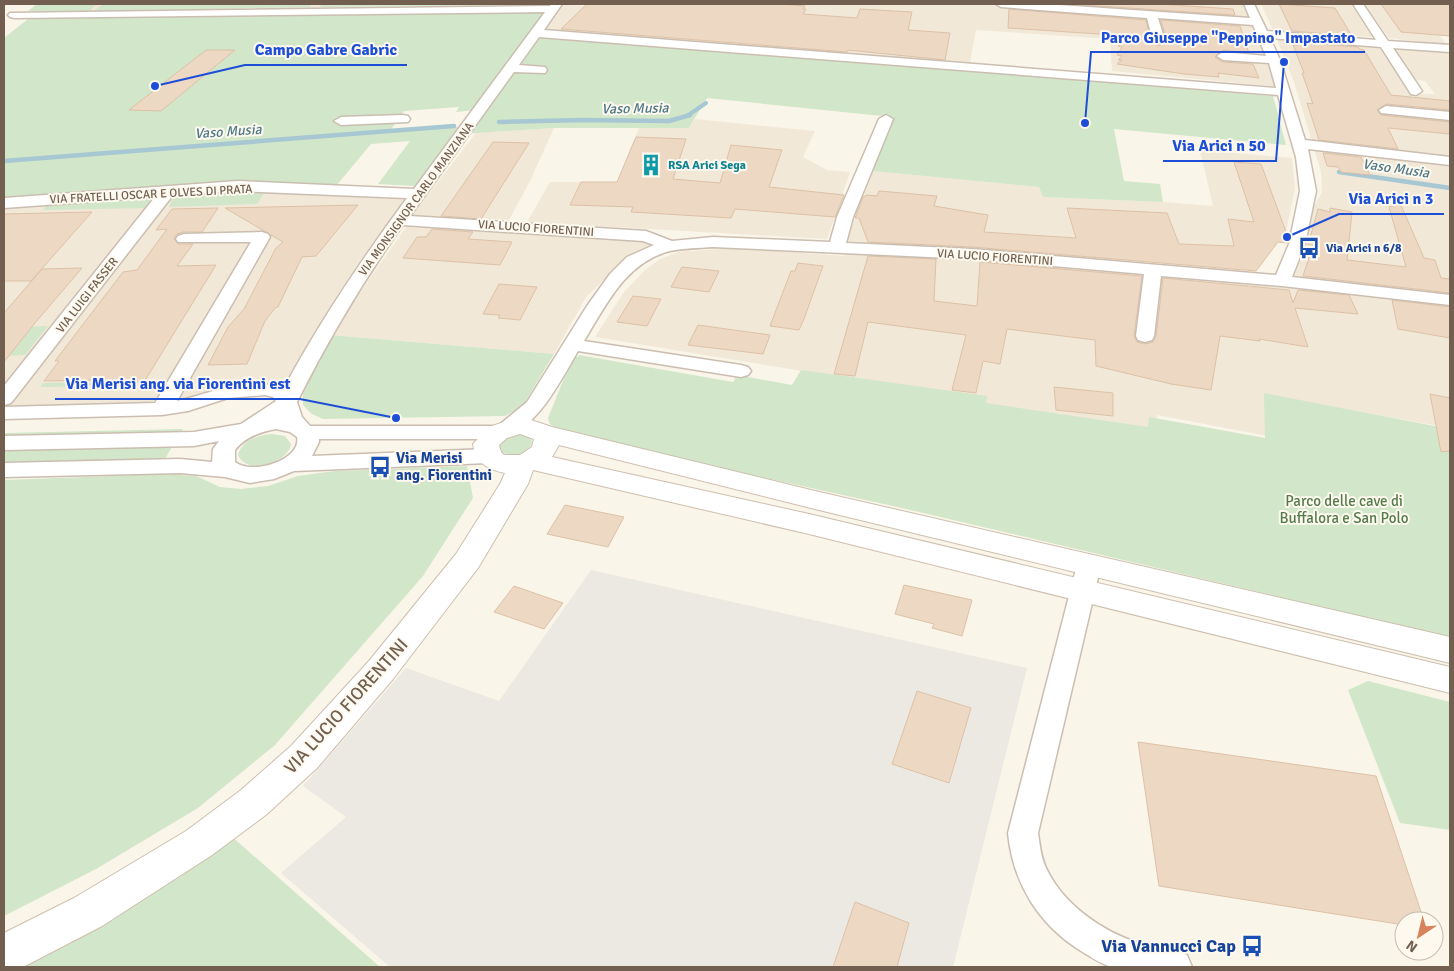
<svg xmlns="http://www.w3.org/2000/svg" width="1454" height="971" font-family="Signika,sans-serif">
<rect width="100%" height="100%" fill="#faf5e9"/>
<path fill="#f1e8d8" d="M97 4H322L318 13 85 17Z
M557 4 760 18 770 4H1249L1274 60 1282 87 1112 71 1110 39 976 30 969 67 536 33Z
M1261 4H1351L1372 37 1273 30Z
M1364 4H1416L1447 45 1389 38Z
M1278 38 1373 44 1383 48 1419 107 1371 103 1370 111 1450 119V296L1400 288 1293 280 1306 243 1314 207 1322 192 1321 172 1294 82 1277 40Z
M1396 47 1450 51V113L1426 111 1416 94H1435L1425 81 1414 80 1395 49Z
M695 119 815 131 803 157 827 170 850 172 827 239 527 222 550 182H617L639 128H689Z
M554 128 530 181 509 220 412 215 476 133Z
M1200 150 1292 158 1295 188 1287 228 1260 267 845 245 873 171 1039 187 1043 197 1163 202 1213 206Z
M238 186 419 194 287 402 266 389 162 409 4 413V203Z
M406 227 641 240 653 245 630 255 586 297 554 354 330 335Z
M732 248 844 256V252L943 256 1043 264 1150 277 1357 293 1450 306V428L1268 395V436L1157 415 1155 513 802 371 595 337 624 292 645 270 660 259 679 252Z"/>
<path fill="#ece8e2" d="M591 570 1027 668 953 967H390L281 873 346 817 303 786 406 668 499 701Z"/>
<path fill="#d2e6c9" d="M37 4H97L90 11H28Z
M103 4H312L310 7 94 11Z
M322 4H534L528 5 320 7Z
M543 11 545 12 475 110 456 112 459 107 404 111 390 131 459 127 415 186 378 184 410 141 371 144 336 186 235 182 4 199V38L28 19Z
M547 36 1273 96 1286 145 1114 129 1124 181 1160 184 1163 202 1043 197 1039 187 873 171 892 117 707 98 689 128H554L462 134 532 38Z
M234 190 265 192 257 204 169 207 174 195Z
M154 195 147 208 43 210 51 201Z
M48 326 25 355 4 356V328Z
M330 335 554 354 522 407 505 416 323 419 312 414 303 405V394Z
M579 355 733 382 737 375 792 385 801 370 987 396 986 403 1148 427 1149 417 1265 438 1264 393 1450 429V637L902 508 561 433 550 424 548 418 573 356 578 357Z
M139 382 137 386 40 387 43 383Z
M183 429 179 436 4 440V433Z
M272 434 285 436 291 444C288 463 247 476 238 455 242 440 258 435 272 434Z
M515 434 528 436 532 441C530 455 513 458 502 452L498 445 503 439Z
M173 445 165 459 4 463V449Z
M467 466 473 498 423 576 275 745 198 808 96 869 4 916V480L166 474 196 476 220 487 241 489 268 486 298 476 335 471Z
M1368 681 1450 702V830L1400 823 1348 690Z
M230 835 380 967H13L95 922Z"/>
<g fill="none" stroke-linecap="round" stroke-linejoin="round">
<path stroke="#a7c7d2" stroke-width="4" d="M687 116 706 103"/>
<path stroke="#a7c7d2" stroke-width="4.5" d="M499 122 582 120 669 121 690 115
M4 161 454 126
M1339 172 1450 188"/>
</g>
<path fill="#edd8c4" stroke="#ddc1a6" d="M587 4H782L805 6 803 9H806L803 14 857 18 860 9 912 12 908 30 950 33 945 60 848 50 847 52 561 29Z
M1068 4H1159L1233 9 1235 15Z
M1279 4 1335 8 1352 36 1292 31Z
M1381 4H1450V36L1401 32Z
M1009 9 1146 20 1151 41 1158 46 1167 42 1161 20 1240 26 1249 53 1223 50 1215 57 1223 62 1253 64 1259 78 1218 73 1219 77 1184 74 1117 64 1122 60H1118L1122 56 1117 55 1122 47 1118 46 1130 36 1008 28Z
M1297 42 1358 47 1360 49 1364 50 1391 95 1450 101V110L1386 104 1377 110 1381 115 1450 122V134L1388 128 1398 149 1319 140 1307 103 1313 104 1302 73H1304L1293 45H1298Z
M206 50H235L161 111 129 110Z
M636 137 686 139 673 179 720 183 731 145 782 150 769 187 844 195 835 217 735 209 731 218 631 212 633 207 570 205 581 182H617Z
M493 142 529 143 481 219 441 216Z
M1323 153 1361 157 1370 175 1341 172 1338 167 1327 166Z
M1234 162 1261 164 1288 237 1287 243 1278 242 1256 271 972 247 868 242 859 218H855L863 197 867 195 877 196 879 191 937 196 934 206 988 215 984 232 1076 238 1067 208 1167 213 1179 244 1234 246 1228 219 1254 222Z
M1400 203 1424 258 1435 260 1441 278 1450 279V293L1303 276 1313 245H1308L1318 209 1330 212V208L1352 212 1347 260 1406 267 1389 207Z
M358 205 316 256 302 257 278 307 275 308 265 321 247 364 208 365 228 327 244 309 276 248 283 242 225 208Z
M218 208 202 232H183L177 234 174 238 178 244H193L177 266 216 265 144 382 99 383 101 380 44 381 59 361H55L123 272 137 270 167 229 156 230 172 209Z
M92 212 31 281H4V214Z
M432 229 473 232 468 239 512 242 500 265 403 258 417 237H426Z
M868 256 936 259 934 301 977 306 980 262 1142 276 1134 336 1137 342 1144 344 1153 342 1156 336 1163 278 1289 290 1293 303 1298 290 1349 295 1358 314 1295 308 1308 347 1259 339 1260 341 1220 336 1211 390 1171 384 1096 366 1095 340 1007 329 1000 364 983 361 976 393 952 390 966 335 868 322 855 376 834 374Z
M798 263 823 266 804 319 799 330 770 326 791 271H795Z
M682 267 719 271 709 292 671 287Z
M82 268 35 323 4 362V313L42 269Z
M499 284 537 287 520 320 498 318 500 315 483 314Z
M633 296 661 299 647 326 617 322Z
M1392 300 1450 307V338L1398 329Z
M698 325 770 335 763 354 688 345Z
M1054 387 1113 393V416L1056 410Z
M1430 394 1450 398V451L1441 452Z
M565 505 624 517 608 547 547 534Z
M904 585 972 600 962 636 932 628 934 624 895 614Z
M514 586 563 603 544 629 494 612Z
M917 691 971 708 949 783 892 764Z
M1138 742 1376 776 1424 921H1404V925L1159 886Z
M855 902 909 923 897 967H833Z"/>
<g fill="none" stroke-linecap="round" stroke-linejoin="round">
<g stroke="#cbbeb0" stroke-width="3">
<path id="street" d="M552 4H562L544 30 1276 88 1269 63 1223 60 1217 56 1223 52 1266 56 1253 25 1158 18 1165 41 1159 44 1153 41 1147 18 1001 7 996 4H1044L1250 18 1244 4H1254L1267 31 1376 40 1353 4H1363L1388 41 1450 45V52L1393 48 1422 91 1416 95 1411 94 1381 47 1270 38 1280 60 1305 140 1450 157V165L1308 149 1316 191 1305 244 1292 277 1450 295V305L1282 286 1161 276 1154 336 1152 340 1145 342 1138 340 1136 336 1144 274 972 259 713 247C699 248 684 248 670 251 626 262 606 305 584 341L741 365 748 367 751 371 748 375 741 377 578 351C563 376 537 430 506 434L504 437 497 439H319V442L312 456 488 449 496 451 499 456 496 461 488 463 294 471 274 479 250 483 225 477 180 473 4 477V463L180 459 212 462 213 449 219 441 194 446 4 450V436L194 432 241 424 276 401 273 397 265 395 228 398 188 411 162 415 4 419V407L155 403 251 242H178L176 239 178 236 184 234 262 232 268 234 270 237 177 401C217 392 241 376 284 388 320 321 362 259 407 198L238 191 173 195 11 403 4 405V386L155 197 4 208V198L238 181 414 189 545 12 14 18 10 17 8 15 10 13 550 6ZM539 37 1278 95 1296 157 1300 191 1289 244 1276 275 972 249 846 243 853 217 893 119 886 115 879 119 837 217 830 242 713 237 672 241 646 231 410 216 514 72 545 73 547 70 545 67 519 65ZM403 225 643 241 654 245 627 257 610 274 587 306 527 402 498 426H310L302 417 297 402C328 340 363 281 403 225ZM276 429 290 432 297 437C302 459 253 476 235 462V450C245 437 260 432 276 429Z
M1386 106 1450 112V120L1381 113 1379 110Z
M403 115 408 116 410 119 408 122 341 125 334 121 341 117Z
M1089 556 1098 559 1101 565 1038 833C1040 846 1041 859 1047 870 1064 905 1103 932 1139 943 1155 948 1171 948 1187 955L1192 967C1173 967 1154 967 1135 967 1128 967 1119 969 1112 967 1101 964 1091 957 1081 951 1038 924 1013 883 1008 833L1077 565 1080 559Z"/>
</g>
<g stroke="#cdbfae" stroke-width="2">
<path id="secondary" d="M513 419H528L552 427 815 491 1450 637V663L815 509 559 445 552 457 809 514 1450 667V693L809 534 533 470 528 484 478 568 393 679 317 768 267 814 212 855 102 926 23 967H4V933L74 898 186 831 241 790 291 746 369 661 456 554 500 484 505 473C487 469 476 463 473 444L489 427ZM520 434 534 439 532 447 520 455H504L501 452 499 445 507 438Z"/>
</g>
<use href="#street" fill="#fff" fill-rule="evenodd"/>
<use href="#secondary" fill="#fff" fill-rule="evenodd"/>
</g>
<defs>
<g id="building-bare" transform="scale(1.725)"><path d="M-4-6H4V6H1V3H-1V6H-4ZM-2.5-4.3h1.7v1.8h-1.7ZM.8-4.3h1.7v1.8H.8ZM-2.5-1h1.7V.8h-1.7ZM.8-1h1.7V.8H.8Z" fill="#0f9aa8" stroke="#fdf9ef" stroke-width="2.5" paint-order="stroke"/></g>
<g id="bus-bare" transform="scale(1.725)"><path d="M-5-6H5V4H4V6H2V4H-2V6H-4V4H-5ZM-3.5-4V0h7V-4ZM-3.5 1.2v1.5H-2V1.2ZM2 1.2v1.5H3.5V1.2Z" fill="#1a4fb4" stroke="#fdf9ef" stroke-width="2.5" paint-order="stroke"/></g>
</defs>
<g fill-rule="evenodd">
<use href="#building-bare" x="651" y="165"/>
<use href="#bus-bare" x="1309" y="248"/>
<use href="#bus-bare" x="380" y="467"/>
<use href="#bus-bare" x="1252" y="946"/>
</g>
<g text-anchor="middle" stroke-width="4" stroke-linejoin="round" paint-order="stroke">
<g font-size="12" font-weight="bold" fill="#0d838f" stroke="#fdf9ef" text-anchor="start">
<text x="668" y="169">RSA Arici Sega</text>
</g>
<g font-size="12" fill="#725f50" stroke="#fdf9ef">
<text transform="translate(151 194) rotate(-3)" y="4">VIA FRATELLI OSCAR E OLVES DI PRATA</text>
<text transform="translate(416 199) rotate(-54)" y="4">VIA MONSIGNOR CARLO MANZIANA</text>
<text transform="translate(536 228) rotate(4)" y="4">VIA LUCIO FIORENTINI</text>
<text transform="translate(995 257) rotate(4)" y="4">VIA LUCIO FIORENTINI</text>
<text transform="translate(87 295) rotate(-52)" y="4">VIA LUIGI FASSER</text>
</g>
<g font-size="12" font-weight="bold" fill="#164399" stroke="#fdf9ef" text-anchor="start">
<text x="1326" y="252">Via Arici n 6/8</text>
</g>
<g font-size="14" font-style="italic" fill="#4f7989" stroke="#fdf9ef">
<text transform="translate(635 108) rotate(-1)" y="5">Vaso Musia</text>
<text transform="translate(228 131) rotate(-4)" y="5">Vaso Musia</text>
<text transform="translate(1396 168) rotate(8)" y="5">Vaso Musia</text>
</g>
<g font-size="15" font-weight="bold" fill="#164399" stroke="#fdf9ef" text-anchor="start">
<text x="396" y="463">Via Merisi<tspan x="396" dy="17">ang. Fiorentini</tspan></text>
</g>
<g font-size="15" fill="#557b4c" stroke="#fdf9ef">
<text x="1344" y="506">Parco delle cave di<tspan x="1344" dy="17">Buffalora e San Polo</tspan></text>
</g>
<g font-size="18" fill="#725f50" stroke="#fdf9ef">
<text transform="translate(346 706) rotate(-48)" y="6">VIA LUCIO FIORENTINI</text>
</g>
<g font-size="18" font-weight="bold" fill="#164399" stroke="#fdf9ef" text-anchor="end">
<text x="1236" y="952">Via Vannucci Cap</text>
</g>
</g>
<path fill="none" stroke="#1d4ed8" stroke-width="2" d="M1085 123L1091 52H1365M155 86L245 65H407M1284 62L1276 161H1163M1287 237L1339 214H1444M396 418L300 399H55"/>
<g fill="#1d4ed8" stroke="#fdf9ef" stroke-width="2">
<circle cx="1085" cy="123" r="5"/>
<circle cx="155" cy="86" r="5"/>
<circle cx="1284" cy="62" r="5"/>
<circle cx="1287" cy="237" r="5"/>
<circle cx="396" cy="418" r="5"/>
</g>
<g font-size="16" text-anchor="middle" font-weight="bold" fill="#1d4ed8" stroke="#fdf9ef" stroke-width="4" stroke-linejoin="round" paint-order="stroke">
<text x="1228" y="43">Parco Giuseppe "Peppino" Impastato</text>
<text x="326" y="55">Campo Gabre Gabric</text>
<text x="1219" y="151">Via Arici n 50</text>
<text x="1391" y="204">Via Arici n 3</text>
<text x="178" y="389">Via Merisi ang. via Fiorentini est</text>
</g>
<rect width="1454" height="971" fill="none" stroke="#725f50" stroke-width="10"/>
<g transform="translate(1419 936) rotate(215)"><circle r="24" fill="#fdf9ef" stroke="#c5bbaf"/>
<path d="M0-4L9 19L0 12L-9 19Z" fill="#d6845d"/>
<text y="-8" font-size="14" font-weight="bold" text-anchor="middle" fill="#725f50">N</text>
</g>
</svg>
